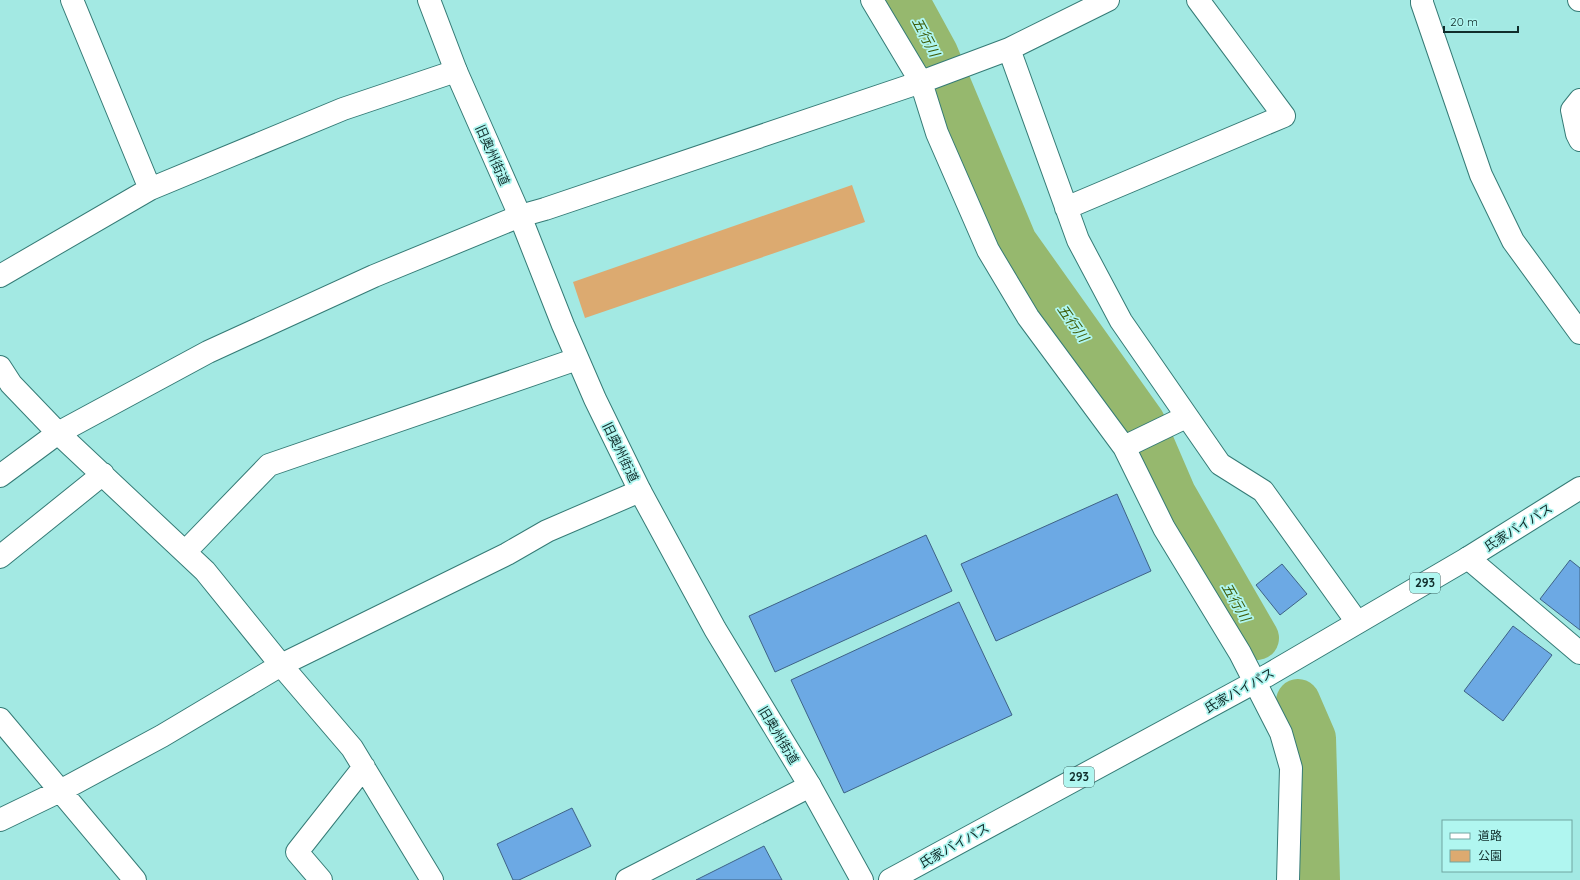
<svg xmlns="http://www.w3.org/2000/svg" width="1580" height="880" font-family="Quicksand,'Noto Sans JP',sans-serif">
<rect width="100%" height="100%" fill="#a3e9e3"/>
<path fill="#dcaa70" d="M852 185 865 222 585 318 573 282Z"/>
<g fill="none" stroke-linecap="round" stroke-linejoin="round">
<path stroke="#96b86e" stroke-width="44" d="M907 0 936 53 1015 242 1143 422 1174 494 1257 638
M1298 701 1314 738 1318 880"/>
</g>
<path fill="#6ca9e4" stroke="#3e6286" d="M1117 494 1151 571 996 641 961 564Z
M926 535 952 591 775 672 749 616Z
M1570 560 1580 568V630L1540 599Z
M1282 564 1307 594 1280 615 1256 585Z
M959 602 1012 715 844 793 791 680Z
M1513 626 1552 655 1503 721 1464 691Z
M572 808 591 846 519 880H513L497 844Z
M764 846 782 880H696Z"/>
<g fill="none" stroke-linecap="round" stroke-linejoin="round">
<g stroke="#357b76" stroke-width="24">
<path id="minor" d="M72 0 150 189
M872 0 921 82 937 133 988 250 1028 317 1124 447 1164 528 1240 653 1281 733 1291 768 1288 880
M1108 0 1009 49 1078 240 1121 321 1220 464 1263 491 1357 622
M1422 0V3L1481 175 1513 241 1580 333
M1579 0H1580
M1580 100 1572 110 1577 134 1580 140
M1066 208 1284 116 1198 0
M0 276 150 189 343 109 456 71
M0 367 11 384 58 433 205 571 281 665 352 748 432 880
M1124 447 1186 417
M0 476 58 433 208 352 374 276 520 216 545 209 921 82 1009 49
M185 552 269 465 577 359
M0 557 103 474
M1468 558 1580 653
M0 719 135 880
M0 820 60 791 162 736 281 665 507 554 547 531 640 491
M321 880 297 852 364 767
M627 880 810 786"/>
</g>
<g stroke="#357b76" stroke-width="24">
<path id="major" d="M429 0 456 71 520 216 563 325 595 399 640 491 715 629 810 786 862 880"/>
</g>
<g stroke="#357b76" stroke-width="24">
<path id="highway" d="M890 880 1268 675 1468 558 1580 488"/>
</g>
<use href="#minor" stroke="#fff" stroke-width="22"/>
<use href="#major" stroke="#fff" stroke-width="22"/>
<use href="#highway" stroke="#fff" stroke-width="22"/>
</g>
<g text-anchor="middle" stroke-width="3.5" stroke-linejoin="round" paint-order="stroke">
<g fill="#b0f6f0" stroke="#406966" stroke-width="1">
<rect x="1410" y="573" width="30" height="20" rx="3"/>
<rect x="1064" y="767" width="30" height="20" rx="3"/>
</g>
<g font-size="12" font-weight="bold" fill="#102d2b">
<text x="1425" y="587">293</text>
<text x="1079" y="781">293</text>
</g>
<g font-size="13" fill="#102d2b" stroke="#b0f6f0">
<text transform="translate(493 155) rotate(66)" y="5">旧奥州街道</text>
<text transform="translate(621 452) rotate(64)" y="5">旧奥州街道</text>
<text transform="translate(1518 527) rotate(-32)" y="5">氏家バイパス</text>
<text transform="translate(1239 690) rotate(-29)" y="5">氏家バイパス</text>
<text transform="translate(779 735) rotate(59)" y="5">旧奥州街道</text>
<text transform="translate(954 845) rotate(-29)" y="5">氏家バイパス</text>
</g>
<g font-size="14" font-style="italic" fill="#3d5b09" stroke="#b0f6f0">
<text transform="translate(926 37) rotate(62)" y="5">五行川</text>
<text transform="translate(1073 323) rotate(55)" y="5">五行川</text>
<text transform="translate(1236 602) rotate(60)" y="5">五行川</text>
</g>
</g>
<rect x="1442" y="820" width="130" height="52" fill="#b0f6f0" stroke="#70a6a1"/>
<rect x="1450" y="833" width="20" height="6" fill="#ffffff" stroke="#70a6a1"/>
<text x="1478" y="840" font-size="12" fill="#102d2b">道路</text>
<rect x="1450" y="850" width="20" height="12" fill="#dcaa70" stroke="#70a6a1"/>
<text x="1478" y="860" font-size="12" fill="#102d2b">公園</text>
<path d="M1444 26v6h74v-6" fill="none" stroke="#102d2b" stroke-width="2"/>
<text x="1450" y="26" font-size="12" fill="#102d2b" stroke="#b0f6f0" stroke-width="3" paint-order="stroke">20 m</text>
</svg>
